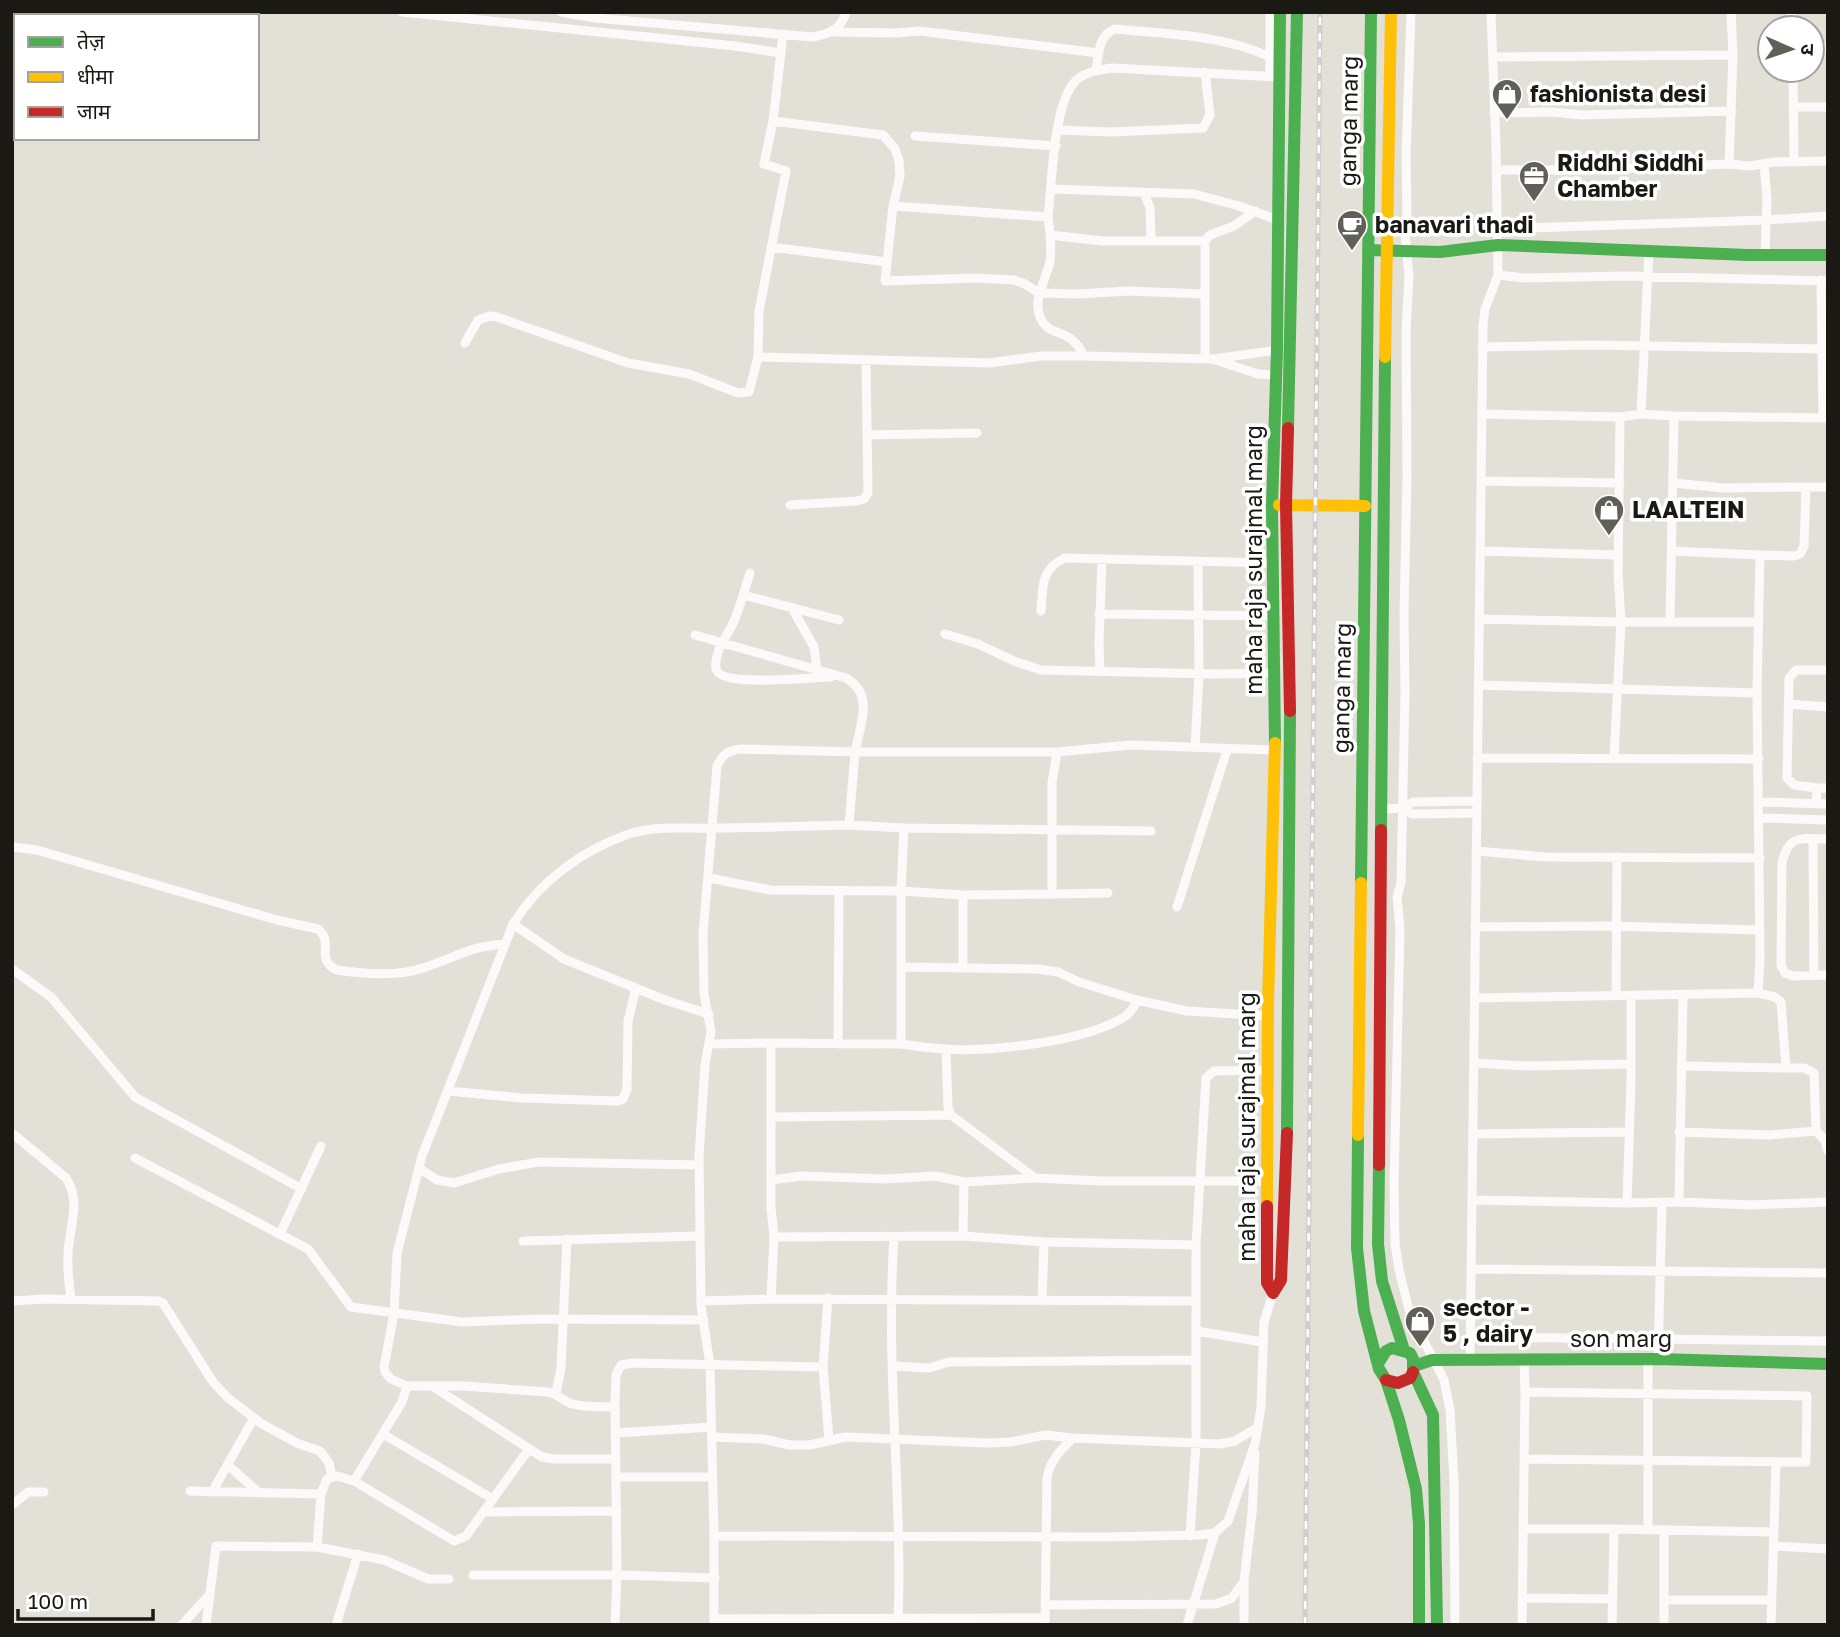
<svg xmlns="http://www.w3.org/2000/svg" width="1840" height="1637" font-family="'Golos Text','Noto Sans Devanagari',sans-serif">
<rect width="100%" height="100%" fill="#e3e0d8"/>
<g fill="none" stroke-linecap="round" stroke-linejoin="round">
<path stroke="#fbfaf9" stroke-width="9" d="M402 12 735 46 781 53
M561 12 595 18 812 37C829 34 841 30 846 12
M1411 12 1406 156 1407 214 1405 233 1409 277 1406 331 1407 476 1404 614 1405 692 1401 883 1397 897 1400 929 1394 1183 1395 1244 1399 1270 1410 1314 1444 1380 1450 1410 1454 1481 1455 1625
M1731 12 1733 55
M1791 12 1792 28
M833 32 896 33 919 31 1099 53
M783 34 773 121 883 135 895 149 899 161 900 176 893 206 1048 217C1050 232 1052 246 1050 261 1047 279 1031 300 1041 319 1051 339 1070 326 1084 356L1212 359 1258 374 1276 375
M1812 48 1828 47
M1493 57 1733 55 1729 164
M1096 70C1099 54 1098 35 1115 29 1166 34 1223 35 1270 57
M1793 70 1794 162
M1270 76V12
M1794 107H1828
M1494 113 1552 112 1582 115 1732 111
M773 121 764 164 786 171 759 311 758 357 989 363 1041 356H1084
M1058 130 1111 132 1203 128 1210 115 1205 72
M915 136 1056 146
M1764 164 1767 199 1765 255
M1496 170H1583L1729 164 1750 166 1774 162 1828 161
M1051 189 1194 194 1239 206 1278 220
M1144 192 1150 208 1151 240
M893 206 885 281 976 278 1014 280 1025 284 1039 293 1077 294 1129 291 1204 294
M1048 217C1052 184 1053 109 1073 84 1082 72 1099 70 1112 68L1279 77
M1498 229 1766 220 1828 216
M1050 235 1102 241H1205
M771 247 887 262
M1498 275 1524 278 1626 276 1828 281
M1821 280 1823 418
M465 343 478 320 490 316 497 317 628 363 689 374 738 393 749 392 758 357
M1482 347 1590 345 1828 349
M1205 359V241L1210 235 1234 226 1255 211
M1214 359 1277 350
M1482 414 1620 417
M1641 414 1620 417 1618 572 1621 622H1670L1674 416 1641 414 1649 250
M1674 416 1828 418
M867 435 977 433
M1481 481 1620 483
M1673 483 1724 488 1806 487
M1828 487H1806L1804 546 1800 554 1794 556 1760 555 1757 693 1760 960 1758 993 1775 997 1781 1002 1786 1068H1804L1814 1073 1816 1131 1825 1140 1828 1151
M790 505 857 501 864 499 868 493 866 361
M1480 551 1618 555
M1671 551 1760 555
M750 573C745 588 741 604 735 619 729 634 713 652 716 669 720 688 813 677 831 677
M743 595 839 620
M792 608 814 647 817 670
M1041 611C1043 588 1040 569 1065 558L1272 563
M1099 614 1273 616
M1479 619 1621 622 1614 758
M1670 622H1759
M945 634 978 644 1014 661 1041 670 1213 674 1274 673
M695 635 846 678C875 695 860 725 855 752L740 749C727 751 723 754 717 766L703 934 704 994 711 1031 705 1065 699 1156 701 1306 710 1365 714 1536
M1100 672 1099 643 1102 559
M1478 685 1757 693
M1788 704 1828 707
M1195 747 1199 674 1198 561
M1477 758 1759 759
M1817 788 1794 785 1787 778 1789 678 1796 670H1828
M1760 802 1828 804
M1816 804 1817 788H1828
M1403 808 1412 814 1477 813
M1383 809 1403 808 1413 802 1477 801
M1759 818 1828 820
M904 828 849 825 855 752H1057
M1813 839 1814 976
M1828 839C1801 839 1789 833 1782 863L1781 965 1785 973 1793 976 1828 975
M12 847 37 850 277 920 318 929C335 943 314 959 337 970 364 974 397 977 423 968 455 958 469 946 505 944
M1476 851 1546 857 1760 858
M709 878 770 890 901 891 904 828 1151 831
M1052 894 1108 893
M1177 907 1227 750
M513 924 564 959 665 1000 709 1014
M1475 927 1609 926 1760 930
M901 967V891L963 895
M963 967V895L1052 894V783L1057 752 1131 745 1275 750
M12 969 51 997 135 1097 302 1189
M1616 996 1617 857
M1631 996V1083L1627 1203 1679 1202 1683 995
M1475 998 1758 993
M1137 1000C1134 1007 1131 1013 1124 1017 1085 1042 990 1052 944 1049 930 1048 915 1046 901 1044V967L1037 969 1058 972 1079 982 1137 1000 1187 1011 1268 1016
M709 1044 771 1043
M838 1044 839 891
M901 1044 771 1043V1208L774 1237 771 1299 1196 1301V1245L1206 1078 1214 1071 1268 1070
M946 1049 948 1107 951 1115 1035 1178 1100 1181H1266
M1474 1063 1528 1066 1631 1064
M1681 1066 1786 1068
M448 1091 522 1098 618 1101 623 1099 627 1089 628 1021 636 988
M772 1117 951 1115
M1679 1132 1769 1135 1816 1131
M12 1133 66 1178C82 1202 69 1227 68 1254 67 1269 69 1284 71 1299
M1473 1134 1629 1132
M135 1158 308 1249 351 1307 462 1322 538 1319 704 1320
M419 1168 437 1180 454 1183 499 1169 539 1162 699 1165
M771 1180 802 1176 885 1179 935 1176 964 1182 1035 1178
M1472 1200 1627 1203
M1679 1202 1750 1205 1828 1202
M280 1234 321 1146
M963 1236 964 1182
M774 1237 963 1236 1044 1242 1196 1245
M894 1237C885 1367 903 1495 898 1625
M523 1241 700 1236
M1471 1269 1828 1273
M828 1298 823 1367 829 1440
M12 1301 45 1299 159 1301 163 1303 213 1382 228 1398 262 1424 299 1444 320 1451 329 1463 332 1477
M701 1301 771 1299
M1042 1301 1044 1242
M1196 1331 1263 1342
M1470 1337 1828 1341
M1648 1359V1530
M1658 1359 1662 1203
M1470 1360 1483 325 1485 309 1498 275 1496 146 1491 12
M1524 1360 1525 1392
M892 1366 929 1368 949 1362 1196 1360
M407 1386H463L547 1392C558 1393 563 1402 573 1404 586 1408 602 1406 615 1407
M432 1386 542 1457 554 1459H616
M556 1393 561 1368 567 1239
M616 1433 712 1427
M383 1434 493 1499
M712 1437 764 1439 789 1445H810L845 1437 987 1443 1011 1442 1045 1435 1073 1438 1220 1444 1235 1441 1258 1427
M228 1465 259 1493
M616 1477H713
M354 1481 402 1402 407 1386 391 1379 385 1372 384 1367 394 1313 397 1253 422 1156 513 924C539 882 582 850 629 834 656 825 686 829 714 828 759 828 804 826 849 825
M190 1491 321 1494
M212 1492 254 1418
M12 1505 28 1492H44
M483 1512 617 1511
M1524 1529H1614
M1190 1536 1196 1443V1301
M1773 1546 1828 1549
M317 1547 384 1560 428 1579H449
M473 1575H617L715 1578
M1522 1598 1613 1599
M1664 1600H1772
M1045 1605 1216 1604 1232 1598 1244 1581
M714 1619 1045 1618
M182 1625 209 1595
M206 1625 216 1546 317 1547 321 1494 327 1479 337 1476 354 1481 454 1541 466 1536 529 1449
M336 1625 358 1554
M615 1625 617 1575 615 1399 616 1375 621 1365 633 1363 823 1367
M714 1625V1536L1106 1537 1199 1535 1215 1533 1228 1521 1255 1444 1261 1407 1264 1322 1273 1293
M1045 1625 1047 1478C1050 1460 1060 1451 1073 1438
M1187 1625 1215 1533
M1244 1625V1581L1252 1513 1255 1453
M1522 1625 1525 1392 1807 1396 1806 1462 1524 1459
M1612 1625 1614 1529 1774 1532
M1664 1625V1530
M1771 1625 1776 1462"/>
<path stroke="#4caf50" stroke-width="12" d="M1368 250 1440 252 1498 245 1748 255H1828
M1288 428 1297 12
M1275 743 1272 505 1277 350 1280 12
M1381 830 1385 357
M1361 883 1371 12
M1287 1133 1290 711
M1358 1135 1357 1248 1364 1311 1379 1369 1386 1380 1399 1420 1416 1489 1419 1524V1625
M1379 1165 1378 1244 1382 1281 1404 1350
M1379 1362 1386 1351 1392 1348 1410 1353 1413 1359V1372L1433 1415 1437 1625
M1414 1366 1432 1360 1658 1359 1828 1364"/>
<path stroke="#ffc107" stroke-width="12" d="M1385 357 1391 12
M1279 505 1365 506
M1358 1135 1361 883
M1267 1206 1268 1003 1275 743"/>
<path stroke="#c62828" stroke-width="12" d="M1288 428 1286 505 1290 711
M1379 1165 1381 830
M1267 1206V1283L1273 1293 1281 1280 1287 1133
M1386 1380 1398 1383 1410 1378 1413 1372"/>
<g stroke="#d0cfcd" stroke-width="5">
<path id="rail" d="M1305 1625 1320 12"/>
</g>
<use href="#rail" stroke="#fff" stroke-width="2.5" stroke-dasharray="8" stroke-linecap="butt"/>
</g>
<defs>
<g id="shop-pin" transform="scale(1.575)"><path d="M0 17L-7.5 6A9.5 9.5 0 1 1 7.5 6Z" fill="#615f58" stroke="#fff"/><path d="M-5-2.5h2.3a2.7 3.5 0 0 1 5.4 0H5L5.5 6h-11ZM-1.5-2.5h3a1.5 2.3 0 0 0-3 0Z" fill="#fff"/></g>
<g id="office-pin" transform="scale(1.575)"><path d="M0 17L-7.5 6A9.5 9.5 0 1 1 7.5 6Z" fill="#615f58" stroke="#fff"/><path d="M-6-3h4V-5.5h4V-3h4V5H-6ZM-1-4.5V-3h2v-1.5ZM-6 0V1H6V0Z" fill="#fff"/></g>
<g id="cafe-pin" transform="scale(1.575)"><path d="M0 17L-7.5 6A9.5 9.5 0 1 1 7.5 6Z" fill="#615f58" stroke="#fff"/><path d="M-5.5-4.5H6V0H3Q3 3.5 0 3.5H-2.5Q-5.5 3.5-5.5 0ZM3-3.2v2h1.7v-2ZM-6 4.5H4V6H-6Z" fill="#fff"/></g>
</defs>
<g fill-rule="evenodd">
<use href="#shop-pin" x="1507" y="94"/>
<use href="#office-pin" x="1534" y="176"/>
<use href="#cafe-pin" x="1352" y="225"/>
<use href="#shop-pin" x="1609" y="510"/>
<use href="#shop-pin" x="1420" y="1321"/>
</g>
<g text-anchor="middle" stroke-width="7" stroke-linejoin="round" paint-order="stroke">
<g font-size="23" font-weight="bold" fill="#1b1913" stroke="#fff" text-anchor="start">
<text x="1530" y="102">fashionista desi</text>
<text x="1557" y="171">Riddhi Siddhi<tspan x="1557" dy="26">Chamber</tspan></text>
<text x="1375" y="233">banavari thadi</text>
<text x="1632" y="518">LAALTEIN</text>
<text x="1443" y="1316">sector -<tspan x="1443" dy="26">5 , dairy</tspan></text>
</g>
<g font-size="23" fill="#1b1913" stroke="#fff">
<text transform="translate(1349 121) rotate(-89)" y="8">ganga marg</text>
<text transform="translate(1254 560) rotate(-90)" y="8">maha raja surajmal marg</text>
<text transform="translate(1342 688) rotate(-89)" y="8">ganga marg</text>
<text transform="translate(1247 1127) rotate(-90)" y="8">maha raja surajmal marg</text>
<text x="1621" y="1347">son marg</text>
</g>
</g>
<rect width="1840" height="1637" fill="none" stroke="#1b1913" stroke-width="28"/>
<rect x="14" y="14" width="245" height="126" fill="#ffffff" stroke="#a4a3a1" stroke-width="2"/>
<rect x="28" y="37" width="35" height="10" fill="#4caf50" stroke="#a4a3a1" stroke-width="2"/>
<text x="77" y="49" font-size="21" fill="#1b1913">तेज़</text>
<rect x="28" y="72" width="35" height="10" fill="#ffc107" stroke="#a4a3a1" stroke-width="2"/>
<text x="77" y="84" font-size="21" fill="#1b1913">धीमा</text>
<rect x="28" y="107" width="35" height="10" fill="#c62828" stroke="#a4a3a1" stroke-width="2"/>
<text x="77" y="119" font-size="21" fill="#1b1913">जाम</text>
<g transform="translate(1791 49) rotate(92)"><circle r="33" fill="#ffffff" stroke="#a4a3a1" stroke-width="2"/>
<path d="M0-5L12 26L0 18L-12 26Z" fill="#615f58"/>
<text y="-10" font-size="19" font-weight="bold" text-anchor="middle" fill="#1b1913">उ</text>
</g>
<path d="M18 1609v10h135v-10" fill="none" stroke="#1b1913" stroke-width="3.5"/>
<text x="28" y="1609" font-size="21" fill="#1b1913" stroke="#ffffff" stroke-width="5" paint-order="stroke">100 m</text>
</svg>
